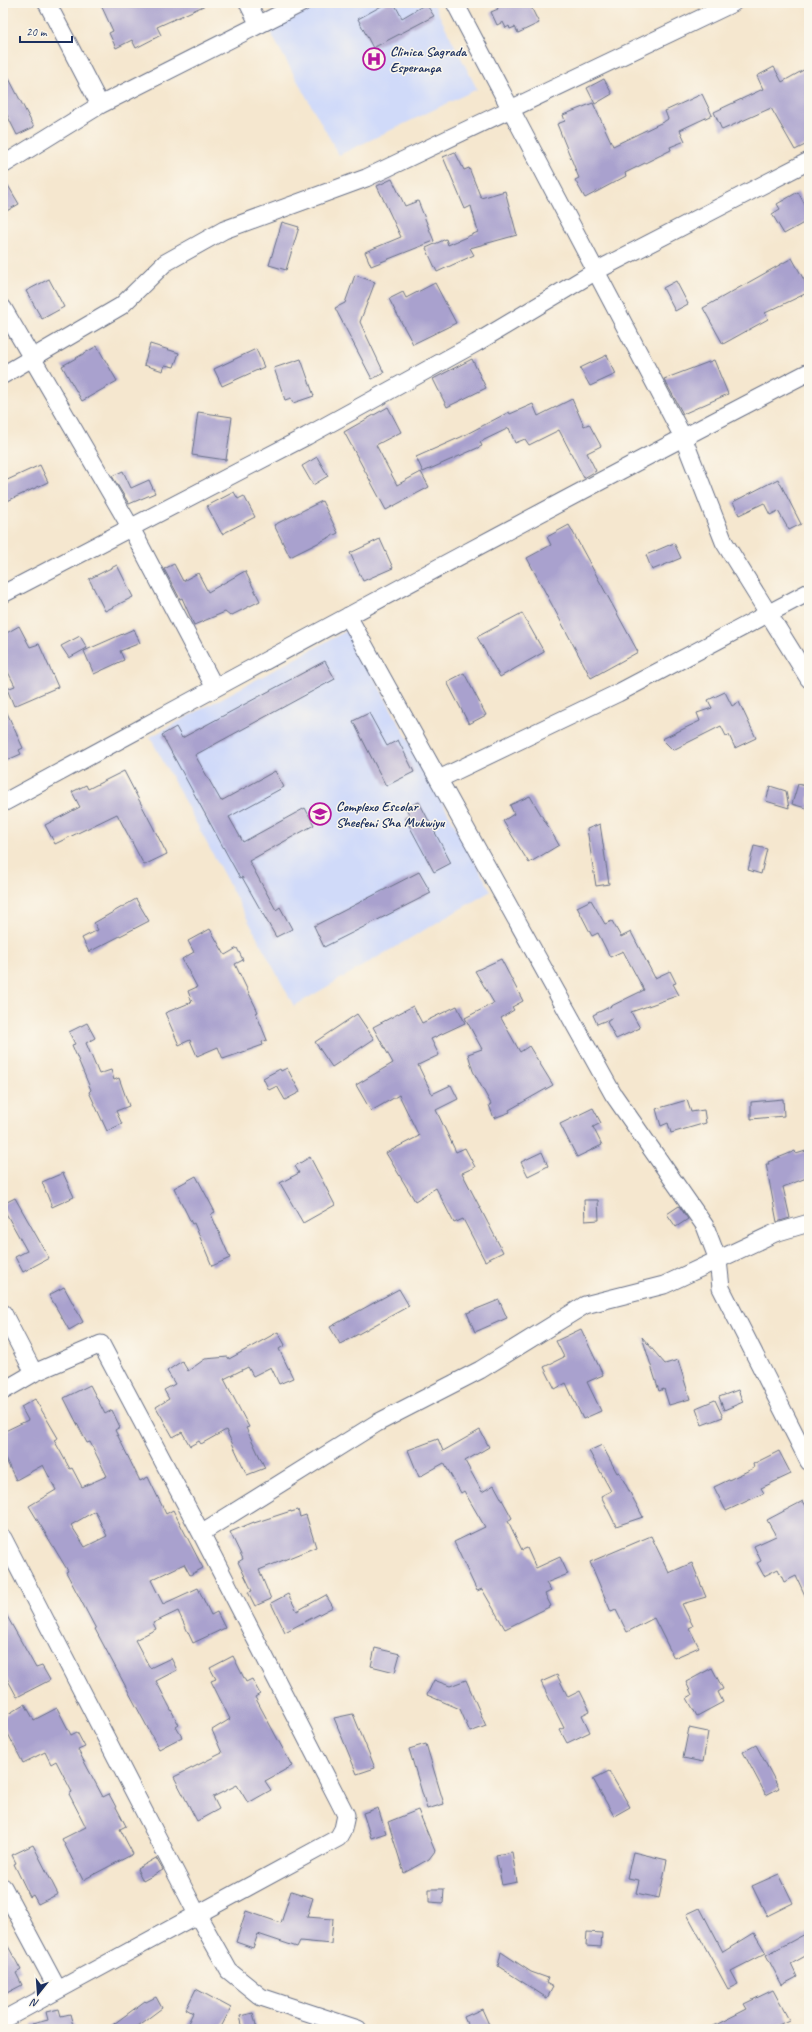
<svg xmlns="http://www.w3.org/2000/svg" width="812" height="2032" font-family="Caveat,sans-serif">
<rect width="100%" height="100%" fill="#fbf7ec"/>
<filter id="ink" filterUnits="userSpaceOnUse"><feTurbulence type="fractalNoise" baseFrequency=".025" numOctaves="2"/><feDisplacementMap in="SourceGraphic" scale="8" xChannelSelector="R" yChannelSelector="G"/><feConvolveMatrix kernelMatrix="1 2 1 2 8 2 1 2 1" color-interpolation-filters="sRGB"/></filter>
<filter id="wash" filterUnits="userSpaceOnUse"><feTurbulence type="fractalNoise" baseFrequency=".012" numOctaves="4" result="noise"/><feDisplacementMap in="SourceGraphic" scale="16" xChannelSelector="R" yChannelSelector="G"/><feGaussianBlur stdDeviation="0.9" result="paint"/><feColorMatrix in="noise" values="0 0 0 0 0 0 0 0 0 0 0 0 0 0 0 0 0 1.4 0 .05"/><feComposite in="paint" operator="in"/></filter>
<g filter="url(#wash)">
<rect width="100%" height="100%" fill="#f5e7cf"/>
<path fill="#d0daf9" d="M324 3H433L477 89 339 155 269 30Z
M348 630 491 891 294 1006 150 737Z"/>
<g id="blocks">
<path fill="#a9a1ce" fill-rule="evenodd" d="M100 3H210L157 27 161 35 136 48 132 40 116 48 109 33 113 31Z
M387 3H394L402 18 426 4 434 16 373 48 358 19Z
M495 3H529L539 23 518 33 515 27 510 29 509 26 506 28 503 22 497 25 491 12 498 9Z
M3 67 34 127 17 135 3 107Z
M774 67 782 82 809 67V143L795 150 771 108 722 130 714 112 763 89 757 76Z
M604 79 612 94 595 104 587 88Z
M702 94 712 115 680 130 685 141 670 147 671 150 625 173 626 176 585 198 575 180 579 178 557 124 565 121 563 115 593 103 613 146 665 121 668 119 665 111Z
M455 152 464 170 469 168 481 198 505 191 517 235 470 248 474 255 437 272 426 248 446 239 448 245 478 232 471 206 465 209 443 157Z
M3 177 19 204 3 213Z
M392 179 405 206 418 201 434 241 371 266 365 252 401 237 377 186Z
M798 192 809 212V220L784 234 772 214 780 209 777 204Z
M282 222 299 227 286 270 269 265Z
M792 258 809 289V292L765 313 768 319 723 344 703 308Z
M355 275 375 282 360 322 384 373 372 379 335 308 345 303Z
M49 279 64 307 42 319 26 291Z
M676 281 688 304 675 311 663 288Z
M435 283 456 323 413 344 389 299 403 292 406 298Z
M150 344 179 353 174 367 165 365 163 371 144 365Z
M97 346 117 381 82 401 62 366Z
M256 349 264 367 222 386 214 369Z
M607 355 616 374 590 386 580 368Z
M301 359 314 396 293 403 291 398 285 400 274 368Z
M472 359 486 388 447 407 433 379Z
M714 360 728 394 683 414 664 379Z
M572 399 584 426 589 424 601 446 587 453 596 471 584 478 559 430 529 445 525 439 515 443 509 428 480 442 482 446 423 472 416 457 461 437 509 412 510 414 533 404 538 416Z
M388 407 401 432 376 445 397 485 421 472 429 487 386 510 344 432Z
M198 412 232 417 226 460 192 455Z
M317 457 328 476 313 485 302 466Z
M40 465 48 482 3 503V482Z
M123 471 131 488 149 480 155 493 129 504 112 476Z
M778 479 801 524 789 530 778 511 770 515 764 503 739 515 733 502Z
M234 492 238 499 244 496 255 517 222 534 207 506Z
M322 501 338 533 290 557 274 525Z
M569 525 638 652 591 678 527 558 551 545 547 537Z
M380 539 393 568 363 581 350 553Z
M674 543 681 558 652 570 646 555Z
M174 564 183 581 198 573 208 592 245 571 260 601 230 616 225 612 194 625 182 598 180 599 164 569Z
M117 565 133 597 105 611 89 579Z
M522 613 544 652 500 677 477 637Z
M19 626 30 647 39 644 58 687 14 706 7 689 15 686 3 662V635Z
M134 629 140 643 120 651 124 660 94 674 84 651Z
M80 636 87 648 69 658 61 646Z
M325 661 335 679 195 755 221 801 275 771 284 787 229 817 243 842 305 808 314 825 249 861 276 910 280 907 292 929 276 937 242 877 240 878 162 735 176 727 182 738Z
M464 673 486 715 469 724 447 682Z
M725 692 732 706 739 702 756 738 735 748 729 735 726 736 721 726 673 750 662 739 700 721 697 713 712 708 708 700Z
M3 704 23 748 19 750 21 754 3 762Z
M369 713 387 746 398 740 414 772 386 786 353 721Z
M124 771 167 854 144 865 117 814 55 844 45 825 80 807 72 792 86 785 88 789Z
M798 784 809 787V809L792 804Z
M770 786 786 791 789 808 766 801Z
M530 796 559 845 529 863 503 821 514 814 510 805Z
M419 802 451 863 434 872 405 818 410 816 406 808Z
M600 824 609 884 596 886 587 829Z
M754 846 767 849 761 874 748 870Z
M419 872 431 893 324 947 314 926Z
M136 899 149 921 89 952 82 938 98 930 94 923Z
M591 900 605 924 612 921 621 937 631 932 655 978 670 971 676 983 673 984 679 995 631 1012 640 1028 616 1039 607 1022 612 1018 597 1024 593 1015 644 990 623 951 610 957 598 933 592 936 577 907Z
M210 929 225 955 237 948 243 960 235 964 258 1012 256 1013 267 1040 262 1042 263 1045 223 1059 218 1047 197 1056 190 1040 179 1045 165 1013 192 1002 188 991 197 987 182 959 194 952 188 941Z
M501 959 523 1001 512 1007 514 1010 501 1018 520 1052 529 1046 553 1085 509 1110 510 1112 494 1118 489 1105 491 1104 473 1071 468 1054 482 1049 465 1018 494 1003 475 971Z
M413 1006 422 1023 457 1006 465 1023 431 1039 439 1055 418 1065 432 1094 451 1085 458 1099 436 1110 456 1152 465 1148 475 1167 462 1173 503 1252 485 1261 463 1219 454 1223 436 1188 415 1201 386 1153 419 1136 399 1095 371 1111 356 1085 393 1063 373 1027Z
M357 1014 374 1039 332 1067 315 1042Z
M87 1023 95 1038 86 1043 99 1074 111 1070 114 1080 119 1078 129 1106 116 1111 122 1124 107 1131 89 1092 91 1090 72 1045 75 1044 69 1032Z
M287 1068 300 1092 285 1100 277 1086 269 1090 263 1078 280 1069 281 1071Z
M783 1099 784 1116 751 1119V1102Z
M687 1100 691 1112 704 1110 706 1123 671 1133 668 1123 661 1126 656 1109Z
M593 1108 601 1123 593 1127 602 1145 577 1157 560 1124Z
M809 1150V1177L783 1187 790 1218 777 1222 766 1164H769L768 1162 795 1151 796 1154Z
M542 1152 548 1166 528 1176 521 1162Z
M310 1157 335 1205 303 1223 280 1183 299 1173 295 1166Z
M63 1173 74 1197 52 1207 42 1182Z
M196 1176 215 1212 211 1214 230 1258 212 1266 194 1223 192 1224 174 1188Z
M15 1198 49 1258 23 1272 15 1257 27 1251 3 1208V1204Z
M584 1200H598L599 1220 585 1221Z
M679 1206 688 1219 676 1227 667 1214Z
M64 1287 83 1322 69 1330 49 1295Z
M399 1289 409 1306 340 1344 330 1327Z
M499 1300 507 1318 475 1332 467 1313Z
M581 1329 603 1375 587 1382 601 1411 583 1419 566 1383 555 1389 544 1367 564 1357 556 1341Z
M278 1332 285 1345 279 1349 293 1378 279 1384 271 1367 253 1376 248 1367 224 1379 249 1427 246 1428 265 1468 247 1475 226 1430 201 1444 199 1441 190 1446 182 1432 173 1437 156 1407 169 1399 164 1390 175 1384 167 1371 182 1361 188 1371 205 1359 228 1357 229 1359Z
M642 1337 665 1364 678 1360 690 1399 669 1405 664 1389 659 1391Z
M90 1385 105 1414 112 1410 120 1427 115 1430 140 1481 148 1477 166 1514 173 1510 203 1568 190 1575 184 1564 151 1580 163 1604 198 1588 211 1615 217 1612 225 1628 193 1643 178 1611 153 1623 156 1629 135 1640 150 1668 171 1658 177 1670 156 1681 179 1725 176 1727 182 1737 159 1749 95 1629H96L66 1572 68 1571 29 1506 56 1490 43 1465 16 1480 3 1454V1432L28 1420 21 1407 35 1399 58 1438 54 1440 70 1469 72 1468 82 1487 107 1476 90 1442 87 1443 64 1398ZM95 1511 107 1536 85 1547 71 1525Z
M738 1390 743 1402 724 1410 719 1397Z
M715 1400 723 1417 702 1425 696 1408Z
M480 1430 489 1447 465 1461 482 1492 494 1485 512 1518 508 1521 522 1550 527 1548 536 1568 560 1557 568 1574 546 1583 551 1591 545 1594 551 1606 505 1629 482 1589 477 1591 454 1542 485 1527 464 1491 461 1493 444 1463 419 1477 408 1450 438 1439 443 1451Z
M602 1445 617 1473 619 1472 643 1517 616 1526 601 1496 611 1491 589 1451Z
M779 1451 791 1474 761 1488 764 1493 726 1511 714 1487 754 1468 753 1464Z
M803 1501 809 1511V1604L796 1576 784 1582 778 1569 764 1576 757 1563 761 1561 754 1546 776 1536 767 1520Z
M298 1510 300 1517 306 1515 316 1547 259 1570 271 1599 255 1606 248 1592 252 1591 238 1562 243 1559 230 1532 254 1522V1523L291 1511V1512Z
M651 1536 669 1573 692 1563 706 1597 682 1604 693 1626 689 1628 699 1647 674 1658 654 1618 627 1632 616 1610 611 1612 590 1562Z
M288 1594 297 1611 326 1595 333 1607 285 1632 271 1603Z
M3 1609 36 1668 42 1666 50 1680 17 1697 3 1671Z
M375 1648 400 1654 395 1672 371 1666Z
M233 1656 246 1682 252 1679 260 1694 255 1697 292 1766 265 1781 271 1790 248 1803 237 1785 213 1797 219 1809 197 1821 174 1777 222 1753 212 1730 230 1719 211 1681 216 1679 210 1668Z
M712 1668 723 1689 718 1692 723 1702 697 1716 687 1698 692 1695 686 1682Z
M557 1675 568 1697 580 1691 590 1711 582 1715 590 1732 567 1743 560 1730 564 1728 541 1682Z
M434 1680 450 1686 466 1680 486 1726 470 1732 460 1709 427 1695Z
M25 1704 34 1720 57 1708 71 1735 77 1732 85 1747 78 1750 103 1797 109 1794 126 1826 120 1829 133 1854 83 1880 62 1839 86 1827 69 1794 72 1792 56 1761 51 1764 45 1752 23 1763 3 1724V1717Z
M353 1714 375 1768 357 1774 334 1718Z
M689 1728 708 1732 703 1762 683 1758Z
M426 1744 444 1804 427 1809 409 1749Z
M756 1745 779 1788 766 1795 743 1752Z
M609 1771 630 1807 614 1816 593 1779Z
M378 1808 386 1833 371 1838 363 1813Z
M418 1810 435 1851 429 1859 404 1873 388 1822Z
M33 1845 58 1894 38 1904 33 1895 30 1897 14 1864 16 1863 12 1855Z
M512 1852 517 1882 502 1885 496 1855Z
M633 1852 667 1860 659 1898 636 1893 639 1880 627 1878Z
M156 1858 163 1870 143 1881 137 1869Z
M779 1874 793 1903 767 1916 752 1886Z
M429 1889H444L443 1903 429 1902Z
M291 1891 313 1898 307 1917 333 1919 331 1944 300 1941 297 1947 258 1934 253 1948 236 1942 246 1911 281 1923Z
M700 1908 723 1952 754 1933 766 1953 731 1971 738 1984 728 1989 687 1914Z
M587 1932 602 1933 601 1947 586 1946Z
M809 1932V1954L791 1964 797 1977 782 1985 766 1955Z
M3 1937 21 1970 16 1973 22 1985 3 1995Z
M501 1952 531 1972 548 1978 546 1983 553 1987 547 1998 498 1966Z
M196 1989 231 2008 220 2029H195L187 2025 193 2013 186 2009Z
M773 1990 789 2020 770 2029H708L747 2009 744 2004Z
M156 1997 162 2008 134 2029H107L145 2001 146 2002Z
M59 2009 61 2016 70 2014 74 2029H32V2024L48 2020 46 2012Z
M482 2009 491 2029H469L464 2017Z
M253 2013 257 2029H243L240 2016Z"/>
</g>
</g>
<g filter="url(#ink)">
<use href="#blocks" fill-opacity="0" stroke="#676f86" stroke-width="1"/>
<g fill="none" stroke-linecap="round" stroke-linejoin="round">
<g stroke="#676f86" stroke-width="19">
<path id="minor" d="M47 3 100 105
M248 3 259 25
M455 3 683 437 724 542 809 679
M3 165 100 105 302 3
M3 308 131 528 215 688
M3 375 121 306 165 263 224 230 366 178 733 3
M3 594 307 436 476 343 596 271 809 161
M348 616 613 1094 705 1226 718 1260 721 1288 809 1462
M439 779 618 693 809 592
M3 803C271 658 538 512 809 372
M3 1313 34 1373
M3 1391 34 1373 101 1344 201 1533 346 1815 343 1829 338 1838 3 2020
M201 1533 377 1423 480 1370 585 1305 664 1285 775 1233 809 1223
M3 1538 197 1914 229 1971 261 1997 358 2029
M3 1887 58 1990"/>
</g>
<use href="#minor" stroke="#fff" stroke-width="17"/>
</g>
</g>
<defs>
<g id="hospital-ring" transform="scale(1.15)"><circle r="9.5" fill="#fbf7ec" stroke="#b5179e" stroke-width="1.5"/><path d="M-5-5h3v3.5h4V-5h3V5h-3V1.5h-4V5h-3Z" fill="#b5179e"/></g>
<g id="school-ring" transform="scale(1.15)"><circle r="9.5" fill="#fbf7ec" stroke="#b5179e" stroke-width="1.5"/><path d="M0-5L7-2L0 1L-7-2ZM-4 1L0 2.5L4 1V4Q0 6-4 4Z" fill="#b5179e"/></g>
</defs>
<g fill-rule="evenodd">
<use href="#hospital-ring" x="374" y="59"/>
<use href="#school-ring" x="320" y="814"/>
</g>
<g text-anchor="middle" stroke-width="3" stroke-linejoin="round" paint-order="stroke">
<g font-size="14" font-weight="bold" fill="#1b2f5e" stroke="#fbf7ec" text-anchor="start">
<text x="390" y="56">Clinica Sagrada<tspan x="390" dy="16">Esperança</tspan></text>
<text x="336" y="811">Complexo Escolar<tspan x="336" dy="16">Sheefeni Sha Mukwiyu</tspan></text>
</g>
</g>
<rect width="812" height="2032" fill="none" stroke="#fbf7ec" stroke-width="16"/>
<g transform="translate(38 1994) rotate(197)" stroke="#fbf7ec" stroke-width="3" paint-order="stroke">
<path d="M0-3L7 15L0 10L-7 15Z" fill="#1b2f5e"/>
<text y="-6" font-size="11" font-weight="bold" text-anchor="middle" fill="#1b2f5e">N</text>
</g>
<path d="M20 36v6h52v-6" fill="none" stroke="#1b2f5e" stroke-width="2"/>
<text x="26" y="36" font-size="12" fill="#1b2f5e" stroke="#fbf7ec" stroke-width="3" paint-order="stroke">20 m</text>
</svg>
